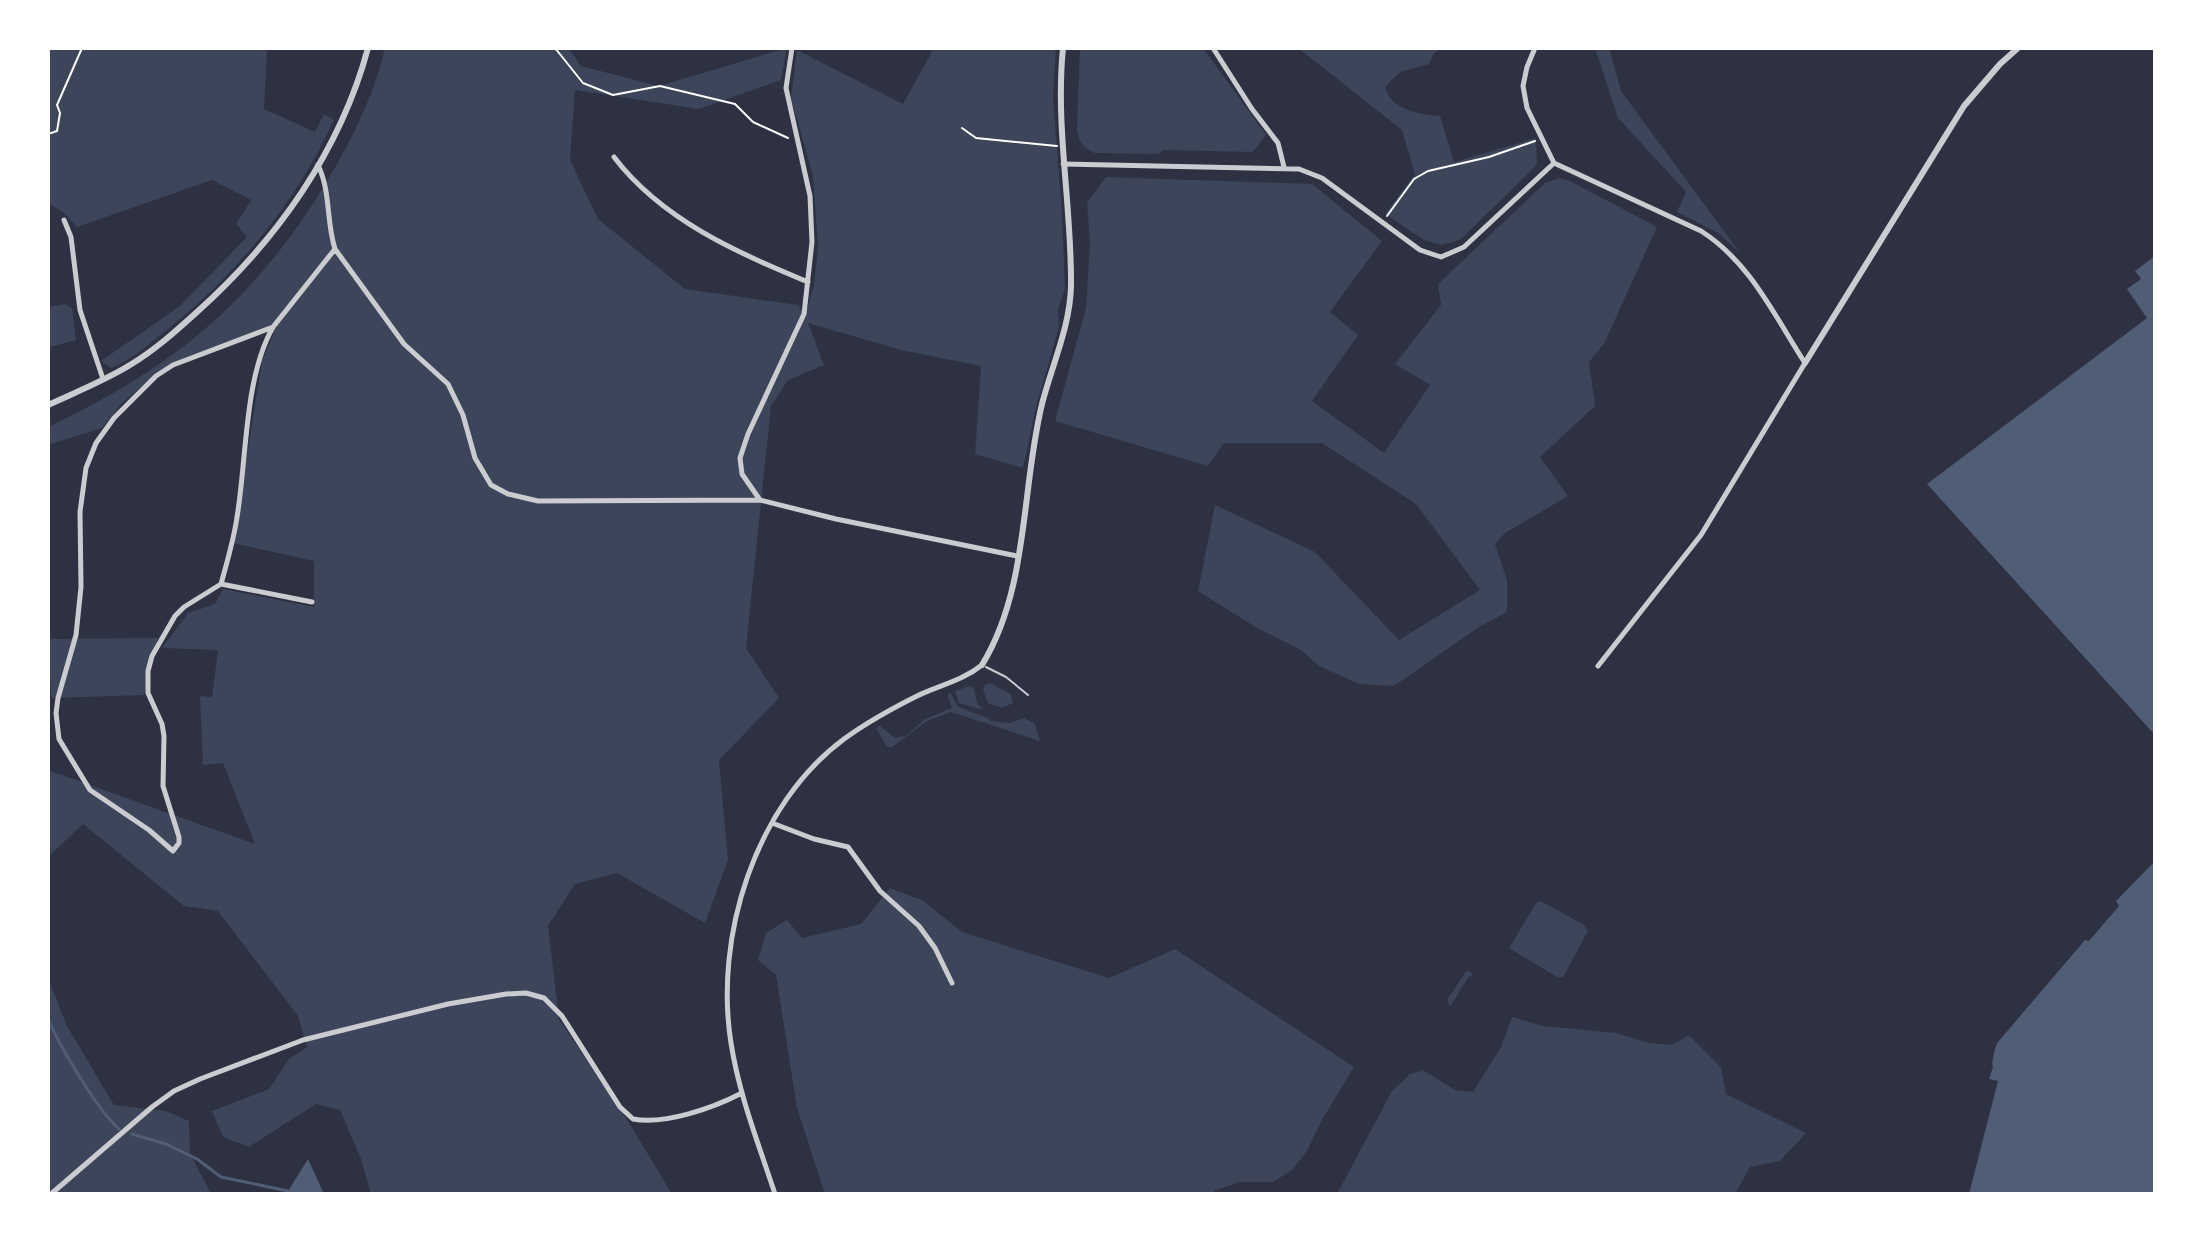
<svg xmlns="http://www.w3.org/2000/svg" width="2203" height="1242" font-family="'Work Sans',sans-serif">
<rect width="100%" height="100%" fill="#2d3142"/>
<path fill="#3c4559" d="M48 48H267L264 109 315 132 324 114 334 120C295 205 235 276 162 334 146 346 130 361 111 368L101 361 180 306 247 237 236 224 251 200 212 180 77 227 63 212 48 203Z
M385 48H569L581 66 659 86 787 48 781 80 699 109 575 90 570 160 598 219 685 289 798 305 805 316 814 285 818 247 813 176 791 98 797 50 903 104 934 48H1056L1053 98 1062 212 1065 289 1058 309 1059 327 1036 407 1023 468 975 454 981 366 901 350 808 323 824 365 788 380 771 406 746 648 779 698 719 760 728 860 705 923 617 873 575 884 548 926 559 1019 631 1126 672 1194H371L361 1159 340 1110 316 1104 249 1147 223 1137 212 1111 269 1089 289 1059 307 1047 298 1016 218 911 184 906 83 824 48 857V770L255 844 223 763 203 765 200 696 212 697 218 650 162 648 188 613 215 604 223 589 314 607V561L233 543 262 361 274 333 263 328 161 370 121 404 102 428 48 445V427C174 367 254 302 327 181 352 140 374 95 385 48Z
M1080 48H1203L1266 135 1253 152 1163 150 1158 154 1095 153C1083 148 1079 142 1077 130Z
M1298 48H1442L1434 53 1429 64 1400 72 1385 87C1392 111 1419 114 1440 116L1454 162 1536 138 1537 165 1462 238 1454 242 1441 245 1424 240 1385 214 1415 174 1402 130Z
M1595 48H1609L1621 91 1740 253 1718 233 1677 212 1686 192 1618 118Z
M1106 177 1312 184 1382 241 1330 312 1358 335 1312 401 1384 453 1430 385 1395 364 1441 305 1438 284 1545 183 1559 178 1570 181 1657 227 1604 344 1589 362 1595 406 1540 457 1568 496 1505 533 1495 544 1507 580V612L1479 627 1394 686 1359 684 1319 666 1301 650 1257 628 1198 591 1215 505 1315 552 1399 640 1480 590 1416 504 1322 443H1224L1208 466 1055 421 1086 308 1090 243 1087 203Z
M65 304 72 308 76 340 50 347 48 307Z
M48 608 49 639 158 638 144 695 51 698 50 679H48Z
M990 683 1011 694 1013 703 1002 708 988 703 983 690 985 685Z
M969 686 974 688 977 703 983 710 959 703 955 691Z
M950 692 958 707 988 718 990 721 1010 723 1024 718 1035 724 1040 741 951 712 927 721 892 747H887L876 728 880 726 895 738 906 736 925 719 952 708 948 696Z
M890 888 922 900 962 932 1109 978 1175 949 1354 1067 1322 1120 1307 1151 1292 1170 1273 1182H1239L1214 1191 1216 1194H825L797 1108 776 975 758 960 766 933 787 920 802 938 861 924Z
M1541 901 1584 925 1588 931 1563 977H1557L1509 948 1536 903Z
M1467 970 1473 974 1471 977 1469 976 1450 1007 1447 1000Z
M48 978 67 1026 114 1105 166 1111 189 1121 190 1153 211 1194H48Z
M1512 1017 1543 1026 1616 1033 1649 1043 1672 1045 1689 1035 1721 1067 1726 1094 1806 1133 1780 1161 1750 1167 1735 1194H1337L1392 1091 1410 1074 1423 1070 1455 1090 1473 1092 1501 1047Z"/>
<path fill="#4f5d75" d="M2155 256V735L1927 484 2147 318 2127 289 2141 279 2135 271Z
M2155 861V1194H1969L1998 1081 1989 1079V1074C1993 1069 1992 1054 1997 1043L2079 945 2085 940 2089 941 2119 906 2116 901Z
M308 1159 324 1194H289L288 1191Z"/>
<path fill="#2d3142" d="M2083 938 2085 940 1997 1043 1991 1060 1993 1067 1989 1079 1985 1078 1989 1067 1988 1053 1994 1041 2073 945Z"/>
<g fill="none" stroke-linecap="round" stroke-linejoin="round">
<path stroke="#4f5d75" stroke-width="3" d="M48 1019C59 1045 98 1111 119 1129
M132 1134 166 1144 197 1159 221 1177 288 1191"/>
<path stroke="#fff" stroke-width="2" d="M555 48 583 83 613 95 660 86 735 104 753 122 788 138
M962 128 976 138 1057 146
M48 134 57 131 60 113 57 105 82 48
M1387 216 1414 179 1428 171 1489 157 1535 141"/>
<path stroke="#caccd0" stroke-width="2" d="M986 667 1006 677 1028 695"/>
<path stroke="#caccd0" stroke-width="5" d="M1213 48 1252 109 1278 143 1284 167
M1535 48 1527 67 1523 86 1527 108 1554 163 1701 231C1750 262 1774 315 1805 363L1701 535 1598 666
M614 157C661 219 737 253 808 282
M1063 164 1299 169 1322 178 1420 250 1441 257 1464 247 1554 163
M318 165C331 192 326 221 335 249L404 344 448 384 463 415 475 458 491 485 508 494 538 501 760 500 836 519 1017 556
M64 220 71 237 80 310 103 379
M273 327C244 378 247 458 237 517 234 539 227 562 221 584L184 607 175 616 152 656 148 671V693L162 724 164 736 163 786 179 837V843L173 851 149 830 90 790 59 739 56 713 58 698 76 635 81 587 80 512 86 468 96 443 114 418 156 376 173 365 273 327 335 249
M760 500 742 474 740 458 748 434 804 314 812 242 810 196 786 88 792 48
M221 584 312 602
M772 823 814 839 848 847 880 891 919 926 935 948 952 983
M51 1194 152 1107 174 1091 200 1079 303 1040 448 1004 506 994 526 993 544 998 562 1016 620 1107 633 1119C665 1125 713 1108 742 1093
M775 1194C759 1145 739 1095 731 1043 714 937 755 805 844 739 866 723 893 708 917 696 940 685 962 681 982 665"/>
<path stroke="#caccd0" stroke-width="6" d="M1805 363 1964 106 2000 64 2018 48
M48 405C76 392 104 381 130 365 155 350 176 331 197 312 276 241 340 152 368 48
M982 665C1029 588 1021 490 1042 404 1052 365 1070 327 1071 286 1072 206 1055 128 1063 48"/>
</g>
<rect width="2203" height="1242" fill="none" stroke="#ffffff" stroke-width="100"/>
</svg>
